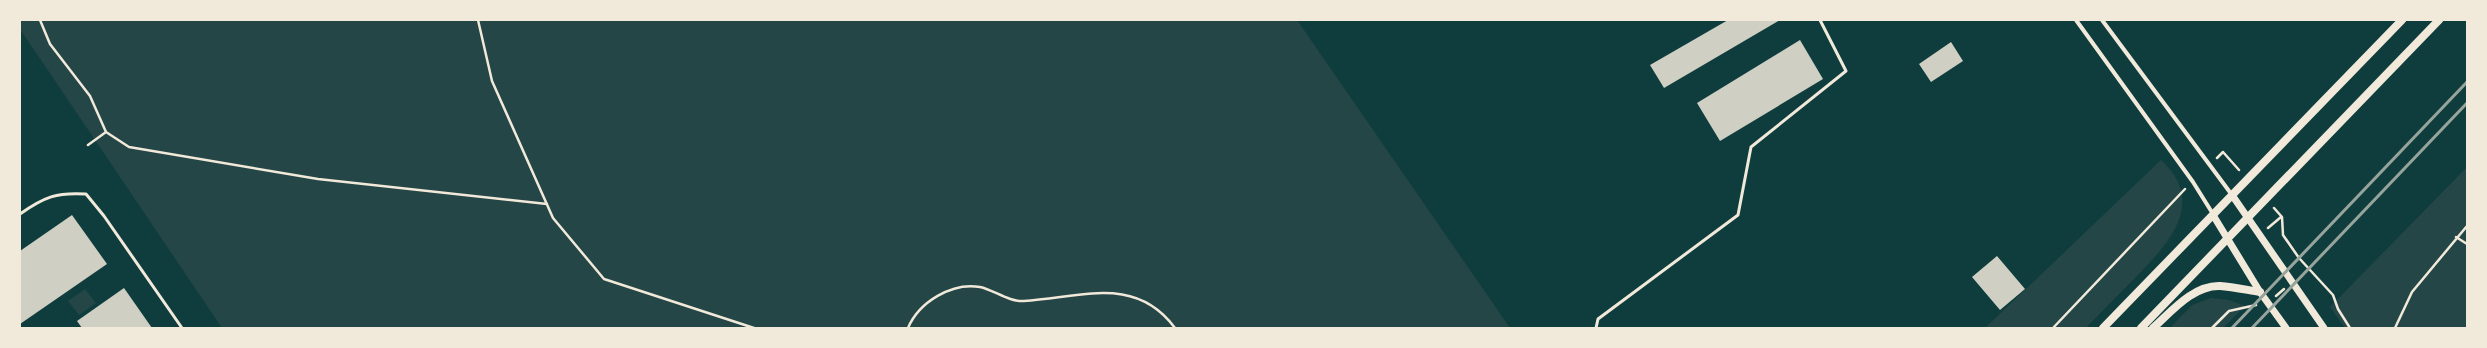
<svg xmlns="http://www.w3.org/2000/svg" width="2487" height="348" font-family="Poppins,sans-serif">
<rect width="100%" height="100%" fill="#0f3d3e"/>
<path fill="#244646" d="M20 20H1297L1510 328H222L20 29Z
M2161 160C2208 203 2168 244 2135 278 2119 294 2102 311 2086 328H1985Z
M2467 167V328H2345L2330 307Z
M85 289 96 303 79 315 68 301Z
M2211 298 2229 300 2245 306 2223 328H2170L2192 305Z"/>
<path fill="#cfcfc3" d="M1728 20H1780L1664 88 1650 65Z
M1800 40 1823 79 1720 141 1697 103Z
M1951 42 1963 61 1931 82 1919 64Z
M72 215 107 264 20 324V251Z
M1997 256 2025 289 2000 310 1972 277Z
M124 288 152 328H82L77 321Z"/>
<g fill="none" stroke-linecap="round" stroke-linejoin="round">
<path stroke="#f1e9da" stroke-width="2.5" d="M40 20 50 44 90 96 106 132 88 145
M478 20 492 81 553 218 604 279 754 328
M106 132 129 147 318 179 547 204
M2217 158 2223 152 2239 170
M2274 208 2282 217 2283 235 2299 258 2333 295 2338 309 2350 328
M2268 228 2281 217
M2456 237 2467 244
M2276 296 2284 289
M908 328C919 302 952 282 980 287 994 290 1009 302 1024 301 1080 298 1135 274 1175 328
M2053 328 2185 189
M2212 328 2229 311 2256 305
M2395 328 2412 292 2467 226"/>
<path stroke="#f1e9da" stroke-width="3" d="M20 214C44 197 57 192 86 194L104 216 182 328
M1596 328 1598 319 1738 215 1751 147 1846 71 1820 20"/>
<path stroke="#f1e9da" stroke-width="4" d="M2076 20 2193 182 2213 214
M2102 20 2232 195"/>
<path stroke="#f1e9da" stroke-width="7" d="M2232 195 2324 328
M2213 215 2260 292 2286 328"/>
<path stroke="#f1e9da" stroke-width="8" d="M2103 328 2402 20
M2141 328 2439 20
M2153 328C2171 312 2193 285 2220 286 2233 287 2247 290 2260 292"/>
<path stroke="#97a49c" stroke-width="3" d="M2232 328 2467 82
M2252 328 2467 103"/>
</g>
<rect width="2487" height="348" fill="none" stroke="#f1e9da" stroke-width="42"/>
</svg>
